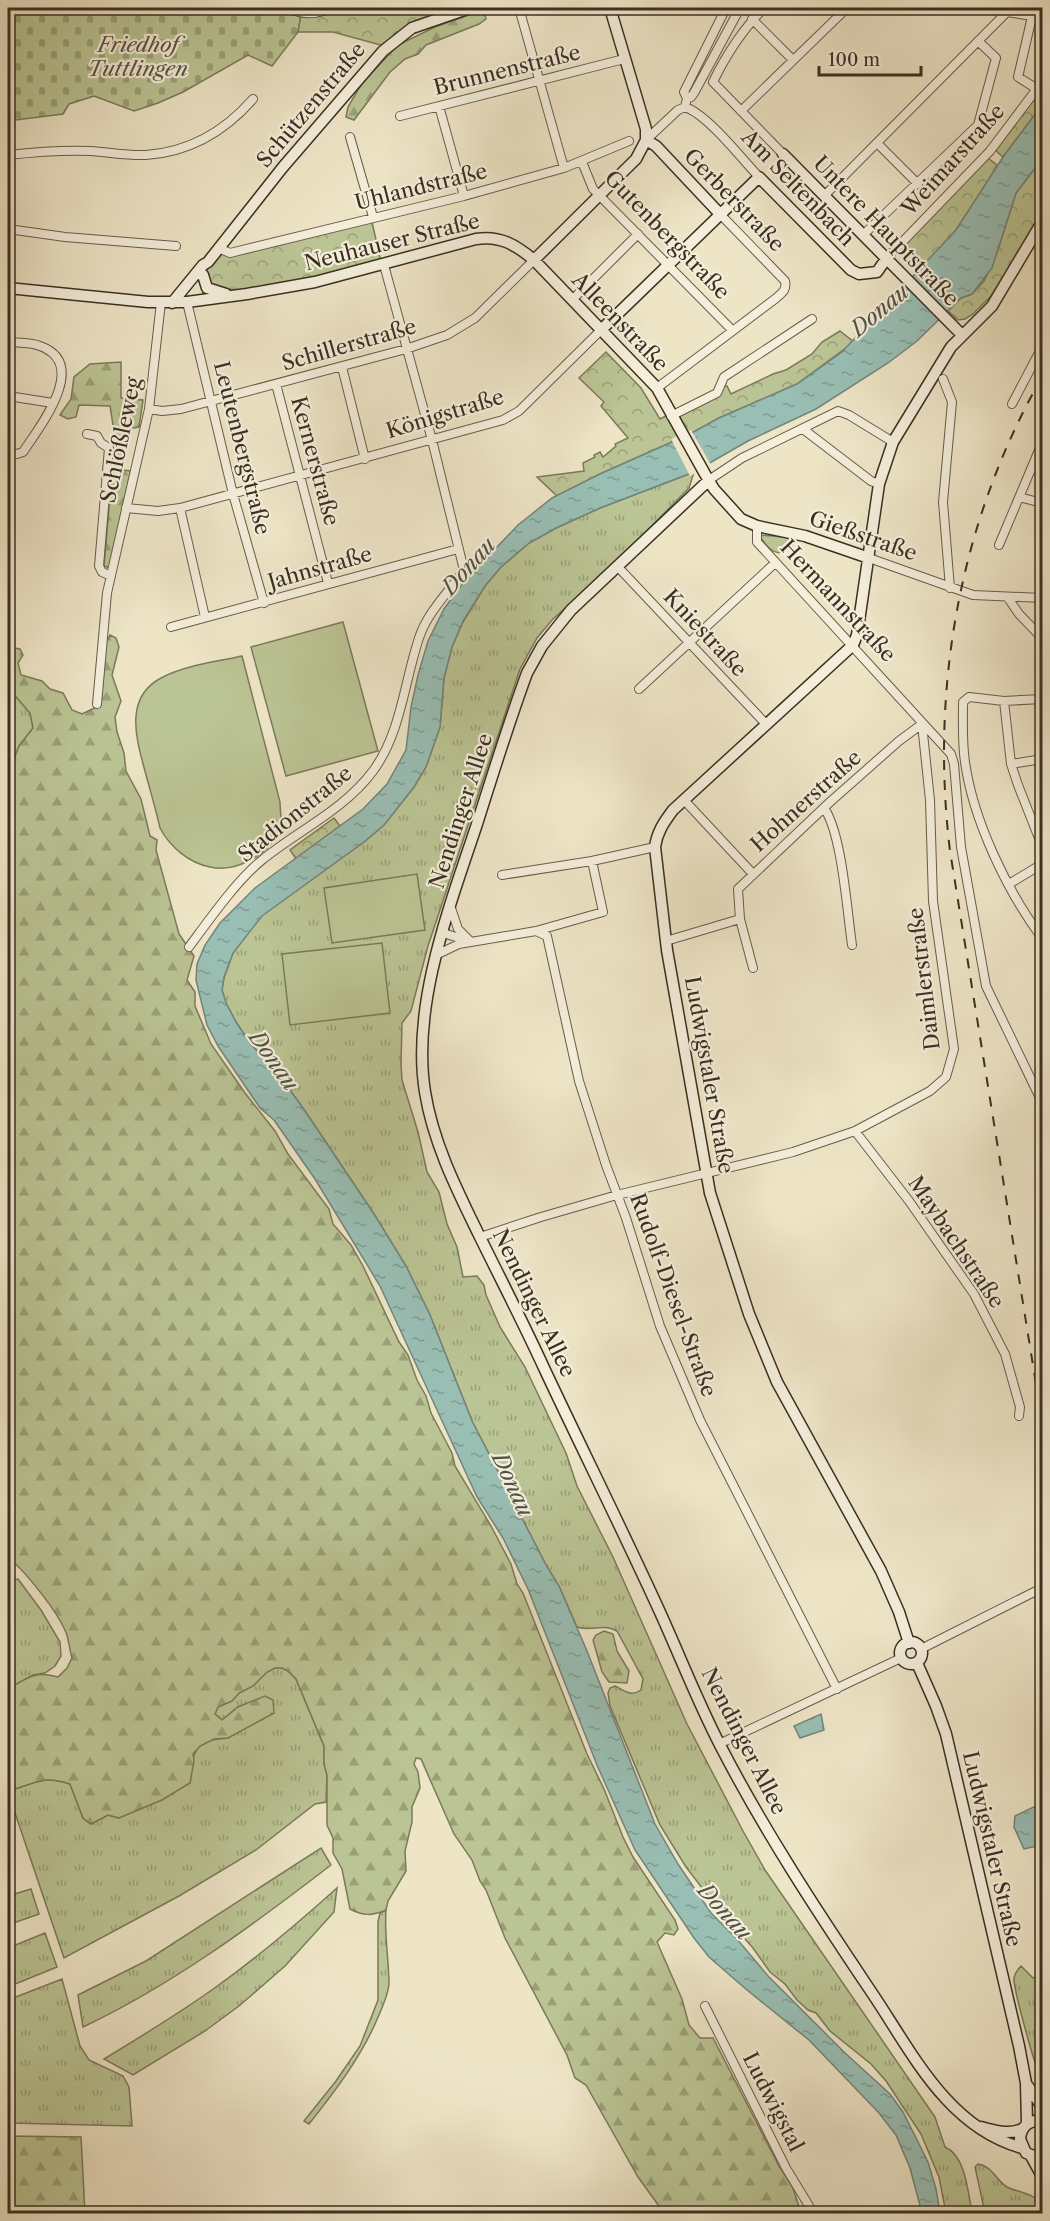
<svg xmlns="http://www.w3.org/2000/svg" width="1050" height="2221" font-family="'Libre Caslon Text',serif">
<defs>
<pattern id="grass-tufts" width="24" height="20" patternUnits="userSpaceOnUse" patternTransform="scale(1.5)"><rect width="24" height="20" fill="#bbc494"/><path d="M3 7l-1-3M5 7V3M7 7l1-3M15 17l-1-3M17 17v-4M19 17l1-3" fill="none" stroke="#99a078"/></pattern>
<pattern id="forest-firs" width="22" height="20" patternUnits="userSpaceOnUse" patternTransform="scale(1.5)"><rect width="22" height="20" fill="#bbc494"/><path d="M5 1l3.5 6h-7zM16 11l3.5 6h-7z" fill="#99a078"/></pattern>
<pattern id="cemetery-stones" width="16" height="16" patternUnits="userSpaceOnUse" patternTransform="scale(1.5)"><rect width="16" height="16" fill="#bbc494"/><path d="M2 7V4a2 2 0 0 1 4 0v3zM10 15v-3a2 2 0 0 1 4 0v3z" fill="#99a078"/></pattern>
<pattern id="park-crowns" width="20" height="18" patternUnits="userSpaceOnUse" patternTransform="scale(1.5)"><rect width="20" height="18" fill="#bbc494"/><path d="M2 6a3 3 0 1 1 6 0M12 15a3 3 0 1 1 6 0" fill="none" stroke="#99a078"/></pattern>
<pattern id="water-ripples" width="26" height="14" patternUnits="userSpaceOnUse" patternTransform="scale(1.5)"><rect width="26" height="14" fill="#99bfb5"/><path d="M2 4q2-2 4 0t4 0M15 11q2-2 4 0t4 0" fill="none" stroke="#7e9c93"/></pattern>
</defs>
<rect width="100%" height="100%" fill="#eee5c7"/>
<filter id="stains"><feTurbulence type="fractalNoise" baseFrequency=".00333" numOctaves="4"/><feColorMatrix values="0 0 0 0 .2 0 0 0 0 .09 0 0 0 0 .02 0 0 0 .5 -.17"/></filter>
<radialGradient id="worn" r=".72"><stop offset=".6" stop-color="#630" stop-opacity="0"/><stop offset="1" stop-color="#630" stop-opacity=".3"/></radialGradient>
<path fill="url(#grass-tufts)" stroke="#7b7a5a" stroke-width="1.5" d="M694 472 689 488 620 558 552 620 537 638 520 669 428 946 411 1011 402 1023 401 1064 402 1080 418 1132 427 1172 439 1192 447 1224 457 1247 463 1277 477 1276 484 1285 486 1295 500 1327 525 1367 566 1453 577 1486 613 1557 687 1724 743 1831 765 1870 935 2117 945 2147C966 2156 968 2193 972 2213H946L939 2177 921 2134 886 2081 871 2064 830 2031 816 2013 808 2010 797 2000 785 1984 770 1972 753 1948 719 1910 686 1867 660 1825 623 1737 610 1706 608 1693 610 1688 615 1686C625 1691 631 1697 641 1690L643 1679 617 1631C601 1623 593 1632 577 1627L559 1586 546 1565 472 1421 430 1315 406 1266 374 1214 305 1111 282 1079 250 1043 236 1022 226 1003 222 990 224 978 233 953 262 915 364 842 384 825 414 787 426 767 440 727 444 678 452 647 463 622 485 586 501 567 529 543 556 528 600 508Z
M8 692H12L30 713 33 728 19 746 8 775Z
M18 1579 41 1610 60 1642 61 1656 55 1666 45 1673 33 1675 8 1689V1582Z
M275 1668C285 1667 289 1671 296 1679L324 1746V1764L327 1775 326 1802 315 1804 256 1850 179 1896 64 1958 8 1792 11 1790C37 1783 43 1775 70 1784L83 1818 91 1824 108 1815 119 1818 190 1783C193 1753 192 1740 228 1738L238 1707 222 1720 215 1714 218 1707 232 1701 239 1693 253 1686 267 1672Z
M321 1848 331 1865C253 1925 172 1985 83 2027L78 1995 146 1961Z
M337 1888 334 1912 285 1966 239 2006 205 2031 133 2075 104 2059C142 2036 180 2013 216 1987 258 1957 298 1923 337 1888Z
M31 1889 39 1914 8 1925V1896Z
M386 1910C384 1935 389 1960 389 1984 388 1995 383 2005 379 2015 362 2056 336 2090 309 2124L304 2121 336 2081 360 2046 378 2000V1922L380 1913Z
M45 1933 57 1967 8 1987V1948Z
M1021 1966 1033 1978 1037 1977 1042 1968V2081C1036 2071 1013 1988 1014 1978 1015 1973 1018 1969 1021 1966Z
M62 1979 80 2046 89 2060 123 2076 129 2087 132 2126 8 2123V2000Z
M978 2164C992 2166 996 2180 1007 2187 1014 2191 1034 2194 1037 2200 1039 2204 1039 2209 1039 2213H985L975 2167Z"/>
<path fill="url(#forest-firs)" stroke="#7b7a5a" stroke-width="1.5" d="M477 12 485 15 486 19 479 24 426 45 418 54 405 59 390 72 354 120 346 117 348 107 362 83 398 45 435 27Z
M121 362V398L143 400 139 427 127 429 123 470 131 471 110 568 104 566 115 438 110 406 79 405 76 417 68 419 60 415 71 399 74 377 90 364Z
M110 635 116 638 119 647 112 675 121 701 115 717 117 732 124 753 126 771 141 799 150 836 157 840 156 850 179 934 194 956 187 980 195 992V1006L211 1044 245 1093 275 1131 288 1154 329 1209 333 1224 351 1245 363 1266 399 1342 408 1355 417 1380 426 1396 431 1413 452 1453 455 1466 491 1526 511 1564 517 1584 523 1593 587 1754 604 1789 623 1837 633 1857 675 1920 678 1929 674 1935 665 1933 657 1942 682 1999 689 2025 700 2038H713L779 2166 793 2188 801 2213H664L638 2177 586 2085 575 2078 567 2055 505 1938 486 1890 480 1881 472 1860 454 1834 421 1759 416 1758 414 1764 418 1772 420 1788 412 1807V1822L405 1851 406 1871 388 1901 386 1910C372 1916 363 1916 350 1909L342 1869 333 1853V1838L327 1825V1775L324 1764V1746L296 1679 288 1671 282 1668H275L267 1672 253 1686 239 1693 232 1701 218 1707 215 1714 222 1720 238 1707 265 1696 273 1700 274 1713 228 1738 214 1739 200 1746 193 1754 194 1761 190 1783 162 1800 119 1818 108 1815 91 1824 83 1818 70 1784C43 1775 37 1783 11 1790L8 1785V1689C27 1678 36 1670 58 1677L67 1668 72 1658C70 1651 69 1643 67 1635 59 1613 26 1572 8 1557V775L19 746 33 728 30 713 12 692H8V647L20 649 23 655 18 663 21 675 42 681 50 689 63 693 72 710 82 714 101 705 106 643Z
M604 1631 613 1634 617 1651 629 1671 627 1683 609 1682 602 1672 593 1640 596 1635Z
M8 2136 81 2137 85 2213H8Z"/>
<path fill="url(#cemetery-stones)" stroke="#7b7a5a" stroke-width="1.5" d="M8 8H280L288 13 301 15 298 32 272 66 248 55 183 92 158 103 134 111 94 96 69 104 63 114 8 121Z"/>
<path fill="url(#park-crowns)" stroke="#7b7a5a" stroke-width="1.5" d="M339 8H443V12L384 46 333 32H298L301 15C315 20 327 15 339 8Z
M1042 89V105L1003 157 995 150Z
M988 158 998 166 956 230 925 265 905 245Z
M1042 159V216L991 296 973 314 965 319 958 320 948 311 961 298 972 294 984 281 997 253 1016 193Z
M372 222 381 262 321 277 227 293 212 288 206 271 220 251 286 241Z
M840 331 854 342 797 384 719 418 690 434 600 474 557 496 537 477 584 471 583 463 595 457 594 455 600 452 603 457 616 446 615 444 628 438 601 406 604 402 579 378 606 352 641 388 660 419 715 391 717 386H727L731 394 773 374 786 370 812 354 822 342Z
M759 535 800 538C781 557 774 559 759 535Z
M334 818 340 826 296 859 290 850Z"/>
<path fill="#bbc494" stroke="#7b7a5a" stroke-width="1.5" d="M343 622 378 751 286 776 251 647Z
M242 656 280 802C280 810 282 819 280 826 273 853 237 873 210 867 189 863 170 847 160 828 156 810 151 793 146 775 137 741 122 697 163 677 187 665 216 662 242 656Z
M417 874 425 930 332 943 324 888Z
M382 943 390 1013 290 1025 282 954Z"/>
<path fill="url(#water-ripples)" stroke="#73857a" stroke-width="1.5" d="M1042 105V159L1016 193 992 268 972 294 961 298 917 341 888 363 816 409 748 441 694 472 600 508 556 528 529 543 501 567 485 586 463 621 452 647 444 678 440 727 426 767 414 787 384 825 364 842 262 916 233 953 224 977 222 990 226 1003 236 1022 250 1043 282 1079 305 1111 374 1214 406 1266 430 1315 472 1421 546 1565 559 1586 587 1651 655 1824 678 1864 711 1913 737 1939 768 1976 845 2053 890 2094 903 2112 928 2162 936 2189 940 2213H922L910 2168 896 2135 879 2113 809 2040 747 1990 709 1957 694 1938 635 1850 597 1765 528 1589 503 1538 477 1497 380 1286 315 1179 274 1120 260 1108 218 1046 207 1025 196 980 197 964 205 945 220 923 255 888 363 809 387 784 406 750 411 707 418 675 428 641 444 609 463 583 518 525 552 498 600 474 690 434 719 418 797 384 842 352 956 230 1003 157Z
M821 1714 824 1730 800 1738 794 1726Z
M1038 1805 1042 1810V1845L1024 1849 1014 1827 1015 1816Z"/>
<path fill="#eee5c7" d="M691 430 711 465 690 476 671 439Z"/>
<g fill="none" stroke-linecap="round" stroke-linejoin="round">
<g stroke="#685c4a" stroke-width="10">
<path id="street" d="M289 8C302 15 317 15 329 8
M519 8 564 168
M764 8C743 29 726 55 713 82L783 154
M1034 8 1018 77 1037 89
M752 19 793 60
M687 98 691 97 694 93 740 8
M439 106 464 196
M685 107C708 115 741 158 759 177
M741 111 847 8
M400 116 624 59
M350 137 373 217
M646 140 678 110 685 107 687 98 684 92 726 8
M877 143 918 184
M8 155C35 152 63 150 90 151 109 152 127 156 146 155 189 152 225 131 253 99
M582 162 593 189 732 330
M824 196 1007 12 1032 16
M8 229 65 237 176 246
M863 235 978 125 996 58 978 41
M218 248 230 253 464 196 564 168 629 141
M886 259 990 151 1042 82
M572 300 638 234
M187 302 233 494 264 603
M8 342C18 343 30 342 40 346 90 364 40 426 23 452L17 454 8 453
M342 367 365 459
M943 379 952 402 943 502 950 588
M276 384 328 583
M657 388 775 299C782 293 787 290 785 281L720 214
M8 396 53 403
M1012 404 1042 347
M149 409 162 411 181 409 406 349 447 335 475 318 534 260
M671 416 717 393 724 377 812 319
M803 429 871 481 879 484
M87 434 97 436 101 443 109 448 99 566 102 572 111 576
M709 480 742 458 838 411 849 415 893 442
M1019 497 1042 503
M126 508 158 511 180 508 503 420 519 411 601 330
M180 508 205 617
M757 526V542L951 754 954 764 961 847 986 986 1042 1102
M999 545 1042 443
M869 558 973 595 1042 598
M618 567 766 724
M1008 598 1019 614 1042 638
M171 627 458 549
M639 689 775 563
M1042 699 1004 701 969 697 963 702C963 722 962 743 965 762 973 820 1007 891 1042 938
M1004 701 1011 764 1018 785 1042 846
M97 704 107 593 149 409 161 302
M1011 764 1042 759
M684 800 753 874
M824 808C842 833 847 911 852 945
M502 875 592 861 655 847
M1009 884 1042 864
M451 908 458 929 470 941
M740 919 738 889 830 802 899 741 922 724
M536 931 547 936 579 1081 606 1165 626 1218 660 1326 700 1420 837 1689
M443 933 469 941
M666 941 740 919 753 968
M189 947C209 920 237 880 262 860 299 830 344 810 373 771 401 733 404 683 419 638 428 611 449 592 464 570L432 440 384 265
M436 955 459 944 536 931 603 912 592 861
M855 1131 909 1201 974 1294 1005 1354 1020 1407 1019 1416
M480 1237 541 1217 617 1195 793 1152 855 1131 930 1091 946 1077 954 1049 933 901 930 800 922 724
M921 1649 1042 1588
M719 1744 901 1658
M705 2006 786 2168 814 2214"/>
</g>
<g stroke="#3b2f21" stroke-width="13">
<path id="secondary" d="M646 140 656 146 720 214
M783 154 962 335
M534 260 636 159 646 140V129L610 8
M203 275 207 288 226 294
M8 288 148 302H187L247 294 315 282 476 239C500 235 516 245 534 260L657 388 705 474 714 489 741 519 757 526 805 536 869 558
M172 303 203 265 208 262 283 167 383 51 412 28 470 8
M601 330 759 177 851 270 859 274 877 272 886 259
M709 480 571 610 542 646 527 673C509 722 493 773 477 824 450 905 411 1006 425 1092 433 1142 456 1188 478 1233 500 1278 523 1322 544 1368 582 1449 622 1529 659 1610 680 1656 698 1703 721 1747 765 1832 817 1911 870 1990 911 2050 946 2127 1022 2148
M900 1653a11 11 0 1 1 22 0a11 11 0 1 1-22 0Z
M909 1643 899 1612 881 1571 777 1382 749 1314 710 1193 667 950 655 847C657 832 664 822 673 810L853 645 857 635 879 484 893 442 951 347 992 306 1042 222
M917 1663 936 1706 946 1734 1019 2046 1026 2083 1027 2124
M1028 2086 1042 2107
M1042 2121C1030 2119 1021 2126 1020 2139L1026 2153 1037 2157 1042 2156
M981 2127C995 2131 1009 2135 1022 2129
M1031 2156 1042 2176"/>
</g>
<use href="#street" stroke="#f4eedb" stroke-width="8"/>
<use href="#secondary" stroke="#f4eedb" stroke-width="10"/>
<path stroke="#3b2f21" stroke-width="2" stroke-dasharray="10 10" stroke-linecap="butt" d="M1042 377C960 520 930 687 950 851L1042 1421"/>
</g>
<g text-anchor="middle" stroke-width="4.5" stroke-linejoin="round" paint-order="stroke">
<g font-size="21" font-style="italic" fill="#5b543e" stroke="#f4eedb">
<text x="138" y="52">Friedhof<tspan x="138" dy="24">Tuttlingen</tspan></text>
</g>
<g font-size="21" fill="#3b2f21" stroke="#f4eedb">
<text transform="translate(507 70) rotate(-14)" y="7">Brunnenstraße</text>
<text transform="translate(311 105) rotate(-50)" y="7">Schützenstraße</text>
<text transform="translate(953 160) rotate(-48)" y="7">Weimarstraße</text>
<text transform="translate(421 187) rotate(-14)" y="7">Uhlandstraße</text>
<text transform="translate(798 188) rotate(46)" y="7">Am Seltenbach</text>
<text transform="translate(734 200) rotate(46)" y="7">Gerberstraße</text>
<text transform="translate(886 231) rotate(46)" y="7">Untere Hauptstraße</text>
<text transform="translate(667 235) rotate(46)" y="7">Gutenbergstraße</text>
<text transform="translate(392 242) rotate(-14)" y="7">Neuhauser Straße</text>
<text transform="translate(620 322) rotate(46)" y="7">Alleenstraße</text>
<text transform="translate(349 345) rotate(-16)" y="7">Schillerstraße</text>
<text transform="translate(445 414) rotate(-17)" y="7">Königstraße</text>
<text transform="translate(121 440) rotate(-78)" y="7">Schlößleweg</text>
<text transform="translate(242 448) rotate(76)" y="7">Leutenbergstraße</text>
<text transform="translate(315 461) rotate(75)" y="7">Kernerstraße</text>
<text transform="translate(863 536) rotate(19)" y="7">Gießstraße</text>
<text transform="translate(320 568) rotate(-16)" y="7">Jahnstraße</text>
<text transform="translate(838 601) rotate(47)" y="7">Hermannstraße</text>
<text transform="translate(705 633) rotate(47)" y="7">Kniestraße</text>
<text transform="translate(806 801) rotate(-42)" y="7">Hohnerstraße</text>
<text transform="translate(461 811) rotate(-72)" y="7">Nendinger Allee</text>
<text transform="translate(295 814) rotate(-39)" y="7">Stadionstraße</text>
<text transform="translate(924 979) rotate(-97)" y="7">Daimlerstraße</text>
<text transform="translate(709 1075) rotate(80)" y="7">Ludwigstaler Straße</text>
<text transform="translate(956 1242) rotate(56)" y="7">Maybachstraße</text>
<text transform="translate(673 1295) rotate(70)" y="7">Rudolf-Diesel-Straße</text>
<text transform="translate(534 1303) rotate(64)" y="7">Nendinger Allee</text>
<text transform="translate(744 1741) rotate(63)" y="7">Nendinger Allee</text>
<text transform="translate(992 1849) rotate(77)" y="7">Ludwigstaler Straße</text>
<text transform="translate(773 2102) rotate(63)" y="7">Ludwigstal</text>
</g>
<g font-size="22" font-style="italic" fill="#525346" stroke="#f4eedb">
<text transform="translate(879 310) rotate(-40)" y="8">Donau</text>
<text transform="translate(468 566) rotate(-48)" y="8">Donau</text>
<text transform="translate(274 1060) rotate(55)" y="8">Donau</text>
<text transform="translate(513 1484) rotate(65)" y="8">Donau</text>
<text transform="translate(725 1911) rotate(48)" y="8">Donau</text>
</g>
</g>
<rect width="1050" height="2221" fill="none" stroke="#eee5c7" stroke-width="30"/>
<rect x="9" y="9" width="1032" height="2203" fill="none" stroke="#3b2f21" stroke-width="3"/>
<rect x="15" y="15" width="1020" height="2191" fill="none" stroke="#3b2f21" stroke-width="1.5"/>
<path d="M819 66v9h102v-9" fill="none" stroke="#3b2f21" stroke-width="3"/>
<text x="828" y="66" font-size="18" fill="#3b2f21" stroke="#f4eedb" stroke-width="4.5" paint-order="stroke">100 m</text>
<rect width="100%" height="100%" filter="url(#stains)"/>
<rect width="100%" height="100%" fill="url(#worn)"/>
</svg>
